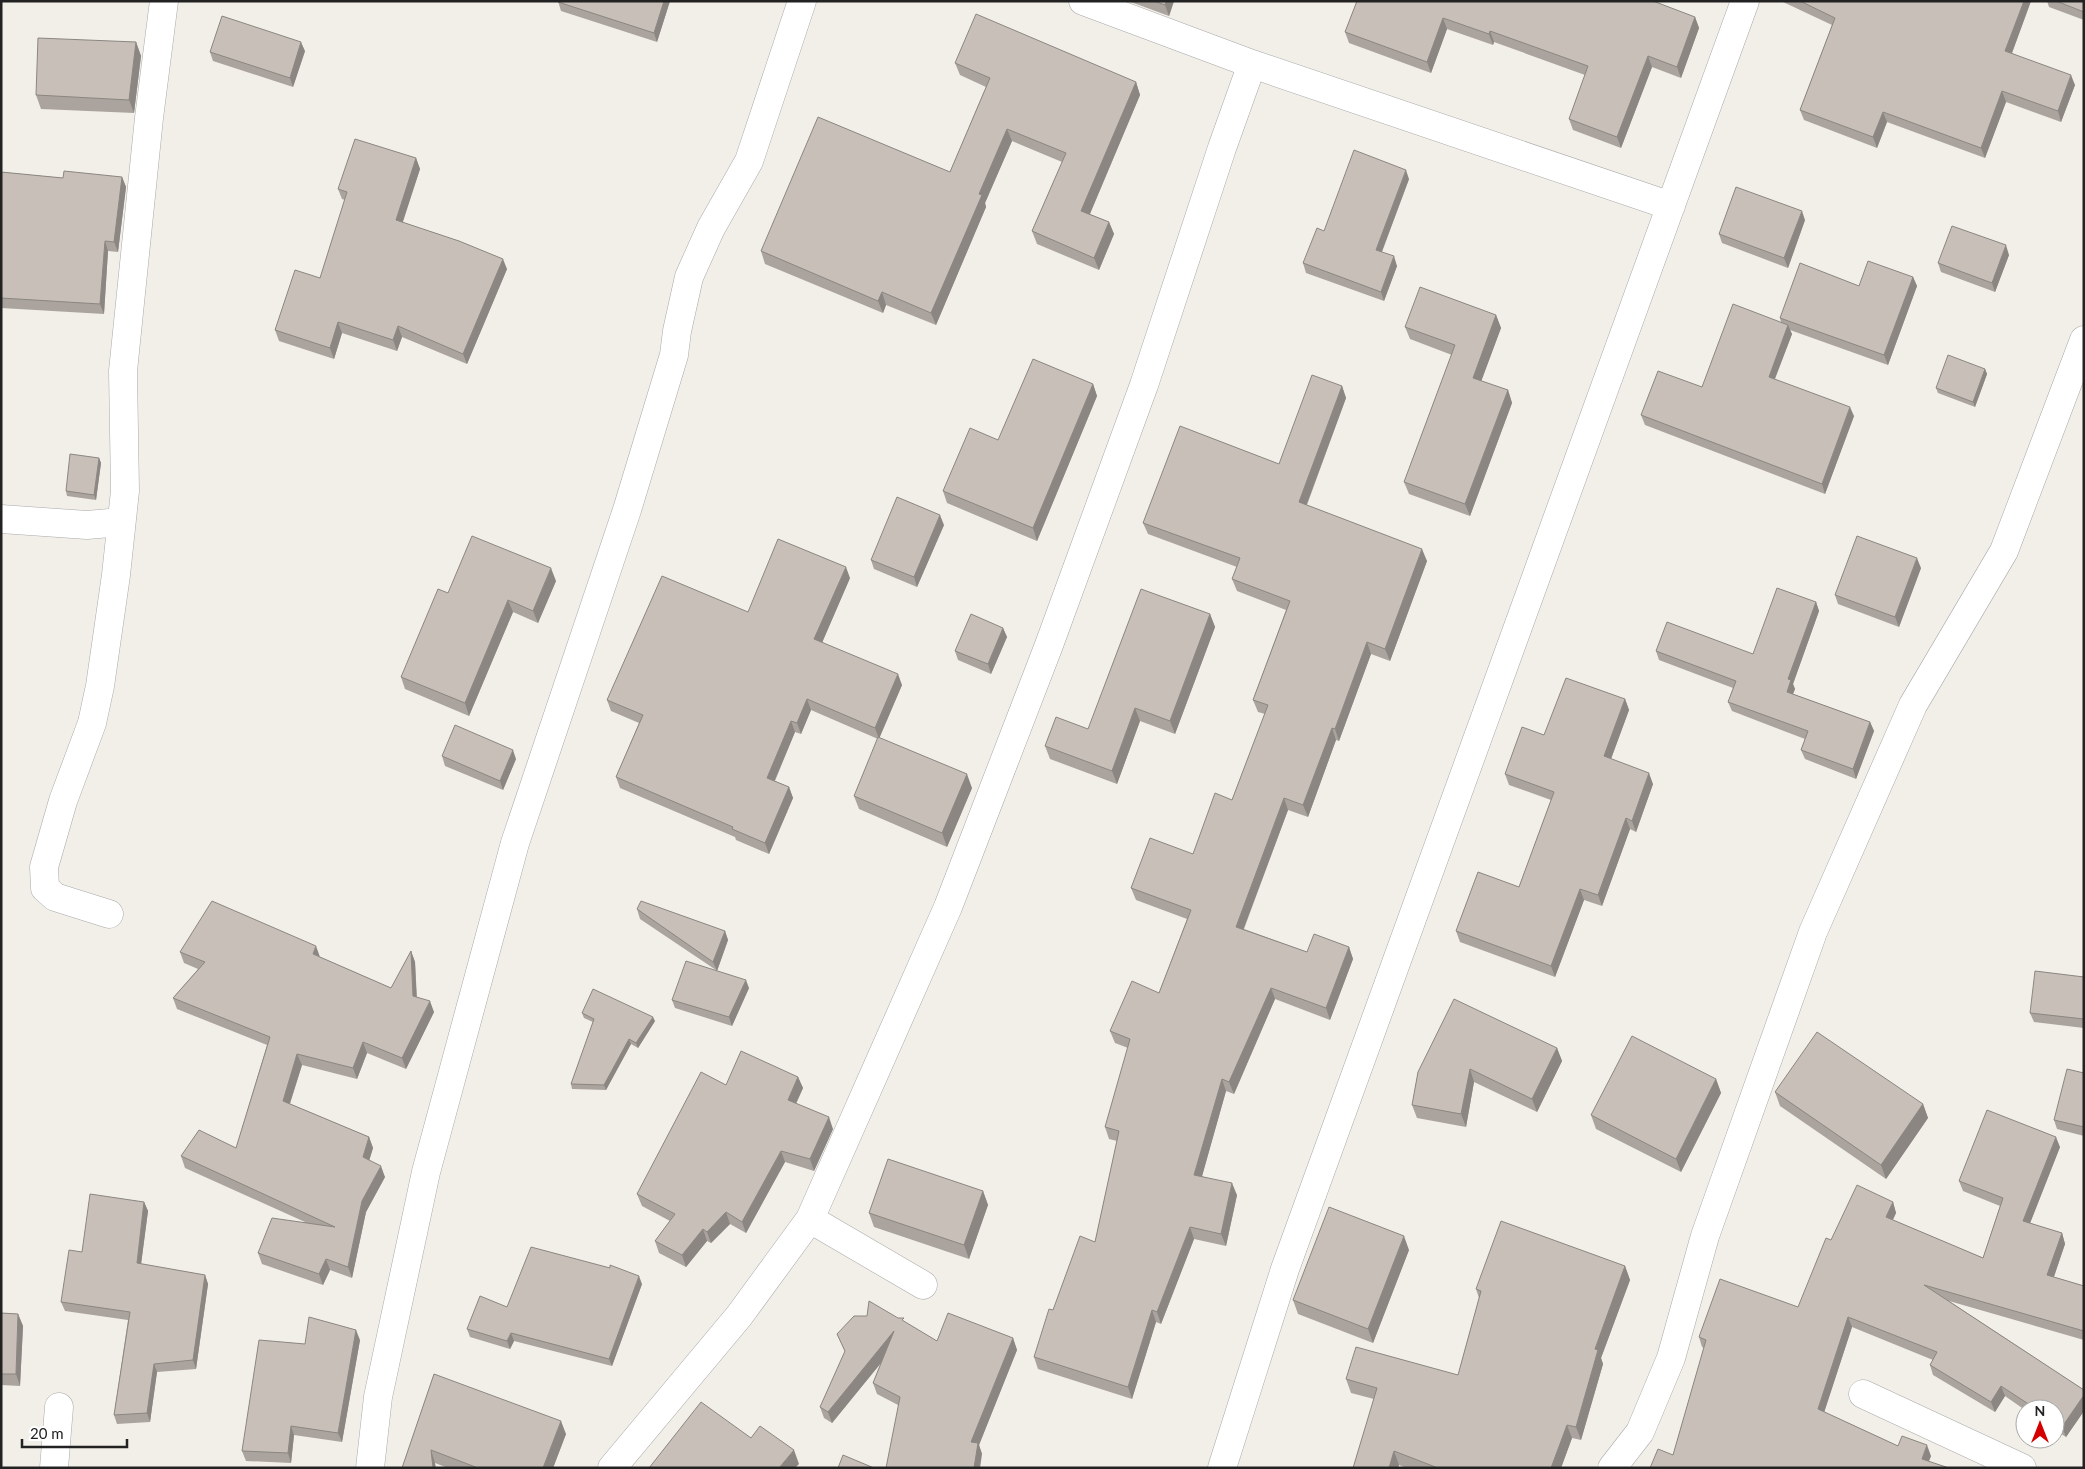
<svg xmlns="http://www.w3.org/2000/svg" width="2085" height="1469" font-family="Lato,sans-serif">
<rect width="100%" height="100%" fill="#f2efe9"/>
<g fill="none" stroke-linecap="round" stroke-linejoin="round">
<g stroke="#a9a9a9" stroke-width="29">
<path id="street" d="M1083 1 1252 64 1671 206
M1 519 87 525 121 522
M109 914 55 897 45 888 44 867 63 801 92 723 100 686 116 575 125 491 123 371 149 118 164 1
M810 1219 923 1285
M1863 1394 2022 1468
M54 1468 59 1407
M370 1468 378 1397 426 1172 515 843 627 510 674 355 677 331 689 277 711 228 749 161 802 1
M612 1468 739 1316 810 1219 948 907 1049 645 1144 385 1222 148 1252 64
M1222 1468 1285 1269 1745 1
M1612 1468 1640 1432 1671 1358 1705 1236 1813 932 1913 705 2004 551 2084 340"/>
</g>
<use href="#street" stroke="#fff" stroke-width="28"/>
</g>
<path fill="#aba49e" d="M558 1H670L657 42 561 11Z
M1128 1H1174L1169 16Z
M1357 1 1695 17 1699 28 1681 78 1652 67 1621 148 1573 130 1569 119 1585 75 1494 42 1493 45 1447 29 1431 73 1349 43 1345 32Z
M1781 1H2031L2012 53 2075 85 2061 122 2006 102 1985 158 1887 122 1877 148 1804 120 1800 110 1832 25Z
M2047 1H2084V20L2049 7Z
M136 42 141 56 134 113 41 109 36 95Z
M305 51 293 87 213 61 210 52Z
M955 63 1136 82 1140 95 1090 214 1109 222 1114 234 1099 270 1037 244 1032 231 1062 162 1012 141 985 203 986 207 936 325 886 305 883 313 765 264 761 251 950 172 986 87 960 75Z
M416 158 420 169 402 222 507 269 467 364 402 337 397 351 342 333 334 359 279 341 275 330 320 278 345 200 342 199 338 189Z
M1 172 63 178 122 177 126 187 118 252 108 251 104 314 1 308Z
M1409 179 1382 252 1397 266 1384 301 1306 273 1303 263 1324 231Z
M1805 220 1788 268 1722 243 1719 234Z
M2009 255 1995 292 1941 272 1938 263Z
M1913 277 1917 286 1888 365 1790 330 1792 334 1775 379 1854 416 1825 494 1645 425 1641 415 1702 387 1781 322 1780 318 1859 286Z
M1496 315 1501 328 1481 381 1508 390 1512 403 1470 516 1409 494 1404 482 1452 355 1410 339 1405 327Z
M1985 369 1987 374 1975 407 1938 393 1936 388Z
M1093 384 1097 396 1037 541 947 503 943 491 998 440Z
M1342 386 1346 398 1307 505 1427 561 1390 661 1371 654 1339 741 1336 740 1308 817 1288 810 1244 929 1307 952 1349 947 1353 959 1330 1020 1275 999 1234 1094 1226 1091 1202 1176 1237 1195 1226 1246 1194 1239 1161 1324 1156 1322 1132 1399 1038 1369 1034 1357 1053 1310 1095 1242 1117 1141 1109 1139 1105 1127 1128 1048 1115 1043 1110 1031 1159 993 1187 919 1136 900 1131 888 1193 854 1232 800 1265 714 1258 712 1253 700 1286 610 1237 591 1232 579 1237 567 1148 534 1143 523 1279 464Z
M99 458 101 463 96 500 67 496 66 491Z
M944 525 917 587 874 569 871 560Z
M1921 568 1899 627 1838 604 1835 595Z
M850 578 822 642 902 685 879 738 972 788 947 847 859 809 854 796 878 739 811 710 801 734 795 732 775 781 789 787 793 798 769 854 736 840 735 837 620 788 616 777 639 723 611 711 607 700Z
M556 581 538 623 513 612 469 716 405 689 401 677 448 593Z
M1816 602 1819 611 1793 684 1795 689 1793 694 1870 722 1874 731 1856 779 1805 759 1801 750 1805 739 1732 711 1728 702 1733 688 1659 660 1656 651 1753 654Z
M1210 614 1215 627 1175 734 1140 721 1117 784 1050 759 1045 746 1088 729Z
M1003 628 1007 637 991 674 958 660 955 651Z
M1625 699 1629 710 1611 759 1653 784 1636 832 1630 829 1602 906 1584 900 1555 977 1460 942 1456 931 1519 887 1551 800 1509 785 1505 774 1544 735Z
M442 756 516 759 503 790 445 766Z
M637 909 725 931 728 940 717 971 749 988 732 1026 675 1008 672 1000 716 970 640 919Z
M411 951 415 962 417 997 434 1012 406 1069 367 1053 357 1079 302 1065 290 1104 369 1137 373 1148 369 1160 385 1177 366 1212 352 1278 330 1270 323 1285 262 1264 258 1253 305 1222 185 1168 181 1156 236 1148 267 1045 177 1009 173 998 198 969 184 963 180 952 320 957 391 988Z
M2084 977V1028L2034 1022 2030 1013Z
M582 1013 655 1021 638 1048 631 1044 606 1090 572 1089 571 1084 593 1022 584 1018Z
M1557 1048 1562 1061 1537 1112 1474 1082 1466 1127 1417 1118 1412 1105 1418 1072Z
M2084 1073V1136L2057 1129 2054 1120Z
M798 1077 803 1088 796 1104 833 1129 814 1171 785 1162 746 1233 730 1224 711 1243 707 1241 686 1267 659 1253 655 1241 670 1221 642 1206 637 1194 726 1085Z
M1716 1079 1721 1093 1681 1172 1596 1129 1591 1115Z
M1775 1092 1923 1104 1928 1118 1886 1179 1780 1106Z
M2060 1147 2030 1223 2062 1233 2065 1244 2054 1277 2084 1286V1340L1949 1301 2084 1390V1411L2066 1437 2055 1430V1409H2025V1410L2005 1396 1995 1412 1933 1375 1930 1365 1933 1360 1852 1327 1824 1412 1898 1446 1931 1456 1929 1461 1673 1455 1704 1348 1702 1347 1699 1337 1798 1307 1831 1240 1893 1202 1896 1213 1893 1220 1983 1258 2000 1206 1963 1191 1959 1181Z
M983 1191 988 1205 969 1259 874 1227 869 1213Z
M144 1202 148 1211 141 1264 205 1275 208 1284 196 1369 157 1372 150 1422 117 1424 114 1415 128 1320 65 1311 61 1302 82 1252Z
M1409 1250 1373 1343 1298 1314 1293 1300Z
M1625 1266 1630 1280 1601 1358 1603 1364 1581 1440 1572 1438 1561 1468H1407L1399 1465 1398 1468H1353L1374 1399 1351 1393 1346 1379 1458 1375 1479 1298 1476 1289Z
M642 1284 612 1366 514 1341 510 1349 470 1337 467 1329 507 1307Z
M1 1313 18 1314 23 1326 20 1386 1 1385Z
M906 1323 937 1341 1013 1338 1017 1350 979 1445 982 1454 898 1405 877 1394 873 1383 881 1363 832 1423 824 1418 820 1407 845 1352 837 1334Z
M360 1340 342 1442 294 1435 291 1463 246 1461 242 1451 305 1344Z
M434 1374 566 1434 553 1468H448L435 1463 402 1468Z"/>
<path fill="#8b8681" d="M664 1H670L657 42 654 33Z
M1166 1H1174L1169 16 1165 5Z
M2024 1H2031L2009 61 2005 51Z
M1695 17 1699 28 1681 78 1677 67Z
M1443 18 1447 29 1431 73 1427 62Z
M1490 31 1494 42 1493 45 1489 34Z
M136 42 141 56 134 113 129 100Z
M301 42 305 51 293 87 290 78Z
M1648 56 1652 67 1621 148 1617 137Z
M2071 75 2075 85 2061 122 2058 111Z
M1136 82 1140 95 1086 223 1081 211Z
M2002 91 2006 102 1985 158 1981 148Z
M1883 112 1887 122 1877 148 1873 137Z
M1007 129 1012 141 985 203 986 207 936 325 931 313 979 194Z
M416 158 420 169 400 231 396 220Z
M1406 170 1409 179 1379 259 1376 250Z
M122 177 126 187 118 252 114 242Z
M1802 211 1805 220 1788 268 1784 258Z
M1109 222 1114 234 1099 270 1094 258Z
M105 241 108 251 104 314 100 304Z
M2006 245 2009 255 1995 292 1992 283Z
M1394 256 1397 266 1384 301 1381 292Z
M503 259 507 269 467 364 463 354Z
M1913 277 1917 286 1888 365 1884 355Z
M882 292 886 305 883 313 878 301Z
M1496 315 1501 328 1478 390 1473 378Z
M338 322 342 333 334 359 330 348Z
M1788 325 1792 334 1772 386 1769 377Z
M398 326 402 337 397 351 393 340Z
M1985 369 1987 374 1975 407 1973 402Z
M1093 384 1097 396 1037 541 1033 528Z
M1342 386 1346 398 1303 514 1299 502Z
M1508 390 1512 403 1470 516 1465 504Z
M1850 407 1854 416 1825 494 1822 484Z
M99 458 101 463 96 500 94 495Z
M940 515 944 525 917 587 914 577Z
M1422 549 1427 561 1390 661 1385 649Z
M1917 558 1921 568 1899 627 1895 617Z
M846 567 850 578 819 650 814 639Z
M551 568 556 581 538 623 533 611Z
M508 600 513 612 469 716 465 703Z
M1816 602 1819 611 1793 684 1795 689 1790 701 1787 692 1788 679Z
M1210 614 1215 627 1175 734 1170 721Z
M1003 628 1007 637 991 674 988 664Z
M1367 642 1371 654 1339 741 1335 729Z
M898 674 902 685 879 739 875 728Z
M807 699 811 710 801 734 797 723Z
M1625 699 1629 710 1608 767 1604 756Z
M1135 708 1140 721 1117 784 1112 771Z
M791 721 795 732 771 789 767 778Z
M1870 722 1874 731 1856 779 1853 769Z
M1332 728 1336 740 1308 817 1303 805Z
M513 750 516 759 503 790 500 781Z
M1649 773 1653 784 1636 832 1632 821Z
M967 774 972 788 947 847 942 833Z
M789 787 793 798 769 854 765 843Z
M1284 798 1288 810 1240 938 1236 927Z
M1626 818 1630 829 1602 906 1598 895Z
M1580 889 1584 900 1555 977 1551 966Z
M725 931 728 940 717 971 713 962Z
M316 946 320 957 313 954Z
M1349 947 1353 959 1330 1020 1326 1008Z
M411 951 415 962 417 1008 413 996Z
M746 980 749 988 732 1026 729 1017Z
M1271 988 1275 999 1234 1094 1229 1082Z
M430 1001 434 1012 406 1069 402 1058Z
M653 1017 655 1021 638 1048 636 1043Z
M629 1039 631 1044 606 1090 604 1085Z
M363 1042 367 1053 357 1079 353 1068Z
M1557 1048 1562 1061 1537 1112 1532 1099Z
M297 1054 302 1065 287 1112 283 1101Z
M1470 1069 1474 1082 1466 1127 1461 1114Z
M798 1077 803 1088 792 1112 788 1100Z
M1222 1079 1226 1091 1199 1187 1194 1175Z
M1716 1079 1721 1093 1681 1172 1676 1159Z
M1923 1104 1928 1118 1886 1179 1881 1165Z
M829 1117 833 1129 814 1171 810 1159Z
M369 1137 373 1148 367 1168 363 1157Z
M2056 1137 2060 1147 2027 1231 2023 1221Z
M781 1151 785 1162 746 1233 742 1222Z
M381 1166 385 1177 366 1212 352 1278 348 1267 362 1201Z
M1232 1183 1237 1195 1226 1246 1221 1234Z
M983 1191 988 1205 969 1259 964 1245Z
M144 1202 148 1211 140 1272 137 1263Z
M1893 1202 1896 1213 1889 1227 1886 1217Z
M726 1212 730 1224 711 1243 707 1232Z
M1190 1227 1194 1239 1161 1324 1157 1312Z
M703 1229 707 1241 686 1267 682 1255Z
M2062 1233 2065 1244 2051 1285 2047 1275Z
M1404 1236 1409 1250 1373 1343 1368 1329Z
M326 1259 330 1270 323 1285 319 1274Z
M1625 1266 1630 1280 1601 1358 1603 1364 1581 1440 1576 1427 1595 1349Z
M205 1275 208 1284 196 1369 193 1360Z
M639 1276 642 1284 612 1366 609 1359Z
M1152 1310 1156 1322 1132 1399 1128 1387Z
M18 1314 23 1326 20 1386 16 1374Z
M1848 1317 1852 1327 1822 1419 1818 1409Z
M356 1330 360 1340 342 1442 338 1433Z
M894 1331 898 1342 832 1423 828 1412Z
M511 1333 514 1341 510 1349 507 1341Z
M1013 1338 1017 1350 979 1445 982 1454 980 1468H974L971 1442Z
M154 1364 157 1372 150 1422 147 1413Z
M2001 1386 2005 1396 1995 1412 1991 1402Z
M2084 1395V1411L2066 1437 2062 1427Z
M561 1421 566 1434 553 1468H543Z
M1567 1425 1572 1438 1561 1468H1551Z
M291 1426 294 1435 291 1463 288 1453Z
M1927 1445 1931 1456 1926 1468 1922 1459Z
M431 1450 435 1463 436 1468H433Z
M794 1450 799 1464 795 1468H779Z
M1394 1451 1399 1465 1398 1468H1389Z"/>
<path fill="#c7bfb8" stroke="#8b8681" d="M558 1H664L654 33 558 2Z
M1154 1H1166L1165 5Z
M1357 1H1653L1695 17 1677 67 1648 56 1617 137 1569 119 1588 66 1490 31 1489 34 1443 18 1427 62 1345 32Z
M1800 1H2024L2005 51 2071 75 2058 111 2002 91 1981 148 1883 112 1873 137 1800 110 1835 18Z
M2056 1H2084V12Z
M976 14 1136 82 1081 211 1109 222 1094 258 1032 231 1066 153 1007 129 979 194 982 195 931 313 882 292 878 301 761 251 818 117 950 172 990 78 955 63Z
M222 16 301 42 290 78 210 52Z
M38 38 136 42 129 100 36 95Z
M355 139 416 158 396 220 459 241 503 259 463 354 398 326 393 340 338 322 330 348 275 330 295 270 320 278 347 192 338 189Z
M1354 150 1406 170 1376 250 1394 256 1381 292 1303 263 1317 228 1324 231Z
M64 171 122 177 114 242 105 241 100 304 1 298V172L63 178Z
M1736 187 1802 211 1784 258 1719 234Z
M1952 226 2006 245 1992 283 1938 263Z
M1868 261 1913 277 1884 355 1780 318 1800 263 1859 286Z
M1420 287 1496 315 1473 378 1508 390 1465 504 1404 482 1455 345 1405 327Z
M1733 304 1788 325 1769 377 1850 407 1822 484 1641 415 1658 371 1702 387Z
M1948 355 1985 369 1973 402 1936 388Z
M1033 359 1093 384 1033 528 943 491 970 428 998 440Z
M1312 375 1342 386 1299 502 1422 549 1385 649 1367 642 1335 729 1332 728 1303 805 1284 798 1236 927 1307 952 1314 934 1349 947 1326 1008 1271 988 1229 1082 1222 1079 1194 1175 1232 1183 1221 1234 1190 1227 1157 1312 1152 1310 1128 1387 1034 1357 1049 1309 1053 1310 1080 1236 1095 1242 1119 1131 1105 1127 1130 1039 1110 1031 1132 981 1159 993 1191 910 1131 888 1150 838 1193 854 1215 793 1232 800 1268 705 1253 700 1290 601 1232 579 1240 558 1143 523 1180 426 1279 464Z
M70 454 99 458 94 495 66 491Z
M897 497 940 515 914 577 871 560Z
M472 536 551 568 533 611 508 600 465 703 401 677 438 589 448 593Z
M1857 536 1917 558 1895 617 1835 595Z
M778 539 846 567 814 639 898 674 875 728 807 699 797 723 791 721 767 778 789 787 765 843 732 829 733 827 616 777 643 715 607 700 662 576 748 612Z
M1777 588 1816 602 1788 679 1791 680 1787 692 1870 722 1853 769 1801 750 1808 731 1728 702 1736 681 1656 651 1667 622 1753 654Z
M1141 589 1210 614 1170 721 1135 708 1112 771 1045 746 1056 717 1088 729Z
M971 614 1003 628 988 664 955 651Z
M1566 678 1625 699 1604 756 1649 773 1632 821 1626 818 1598 895 1580 889 1551 966 1456 931 1478 872 1519 887 1554 792 1505 774 1522 727 1544 735Z
M455 725 513 750 500 781 442 756Z
M878 737 967 774 942 833 854 796Z
M212 901 316 946 313 954 391 988 411 951 413 996 430 1001 402 1058 363 1042 353 1068 297 1054 283 1101 369 1137 363 1157 381 1166 362 1201 348 1267 326 1259 319 1274 258 1253 272 1218 335 1227 181 1156 199 1130 236 1148 270 1037 173 998 205 962 180 952Z
M641 901 725 931 713 962 637 909Z
M686 961 746 980 729 1017 672 1000Z
M2035 971 2084 977V1019L2030 1013Z
M593 989 653 1017 636 1043 629 1039 604 1085 571 1084 594 1019 582 1013Z
M1454 999 1557 1048 1532 1099 1470 1069 1461 1114 1412 1105 1418 1072Z
M1817 1032 1923 1104 1881 1165 1775 1092Z
M1632 1036 1716 1079 1676 1159 1591 1115Z
M741 1051 798 1077 788 1100 829 1117 810 1159 781 1151 742 1222 726 1212 707 1232 703 1229 682 1255 655 1241 675 1214 637 1194 701 1072 726 1085Z
M2067 1069 2084 1073V1127L2054 1120Z
M1987 1110 2056 1137 2023 1221 2062 1233 2047 1275 2084 1286V1331L1924 1285 2084 1390V1395L2062 1427 2055 1422V1409H2036L2001 1386 1991 1402 1930 1365 1937 1352 1848 1317 1818 1409 1898 1446 1902 1436 1927 1445 1922 1459 1949 1468H1650L1658 1449 1673 1455 1706 1340 1699 1337 1720 1279 1798 1307 1826 1238 1831 1240 1857 1185 1893 1202 1886 1217 1983 1258 2003 1198 1959 1181Z
M888 1159 983 1191 964 1245 869 1213Z
M90 1194 144 1202 137 1263 205 1275 193 1360 154 1364 147 1413 114 1415 130 1312 61 1302 69 1250 82 1252Z
M1329 1207 1404 1236 1368 1329 1293 1300Z
M1501 1221 1625 1266 1595 1349 1598 1350 1576 1427 1567 1425 1551 1468H1438L1394 1451 1389 1468H1353L1377 1388 1346 1379 1356 1347 1458 1375 1481 1291 1476 1289Z
M531 1247 610 1268V1265L639 1276 609 1359 511 1333 507 1341 467 1329 480 1296 507 1307Z
M869 1301 898 1318H904L902 1320 937 1341 948 1313 1013 1338 971 1442 978 1443 974 1468H886L900 1397 873 1383 894 1331 828 1412 820 1407 845 1351 837 1334 854 1316H867Z
M1 1313 18 1314 16 1374H1Z
M309 1317 356 1330 338 1433 291 1426 288 1453 242 1451 259 1340 305 1344Z
M434 1374 561 1421 543 1468H478L431 1450 433 1468H402Z
M701 1402 751 1438 760 1426 794 1450 779 1468H649Z
M843 1455 874 1468H838Z"/>
<rect width="2085" height="1469" fill="none" stroke="#222222" stroke-width="5"/>
<g transform="translate(2040 1424)"><circle r="24" fill="#ffffff" stroke="#a7a7a7"/>
<path d="M0-4L9 19L0 12L-9 19Z" fill="#d40000"/>
<text y="-8" font-size="14" font-weight="bold" text-anchor="middle" fill="#222222">N</text>
</g>
<path d="M22 1439v8h105v-8" fill="none" stroke="#222222" stroke-width="2.5"/>
<text x="30" y="1439" font-size="15" fill="#222222" stroke="#ffffff" stroke-width="4" paint-order="stroke">20 m</text>
</svg>
